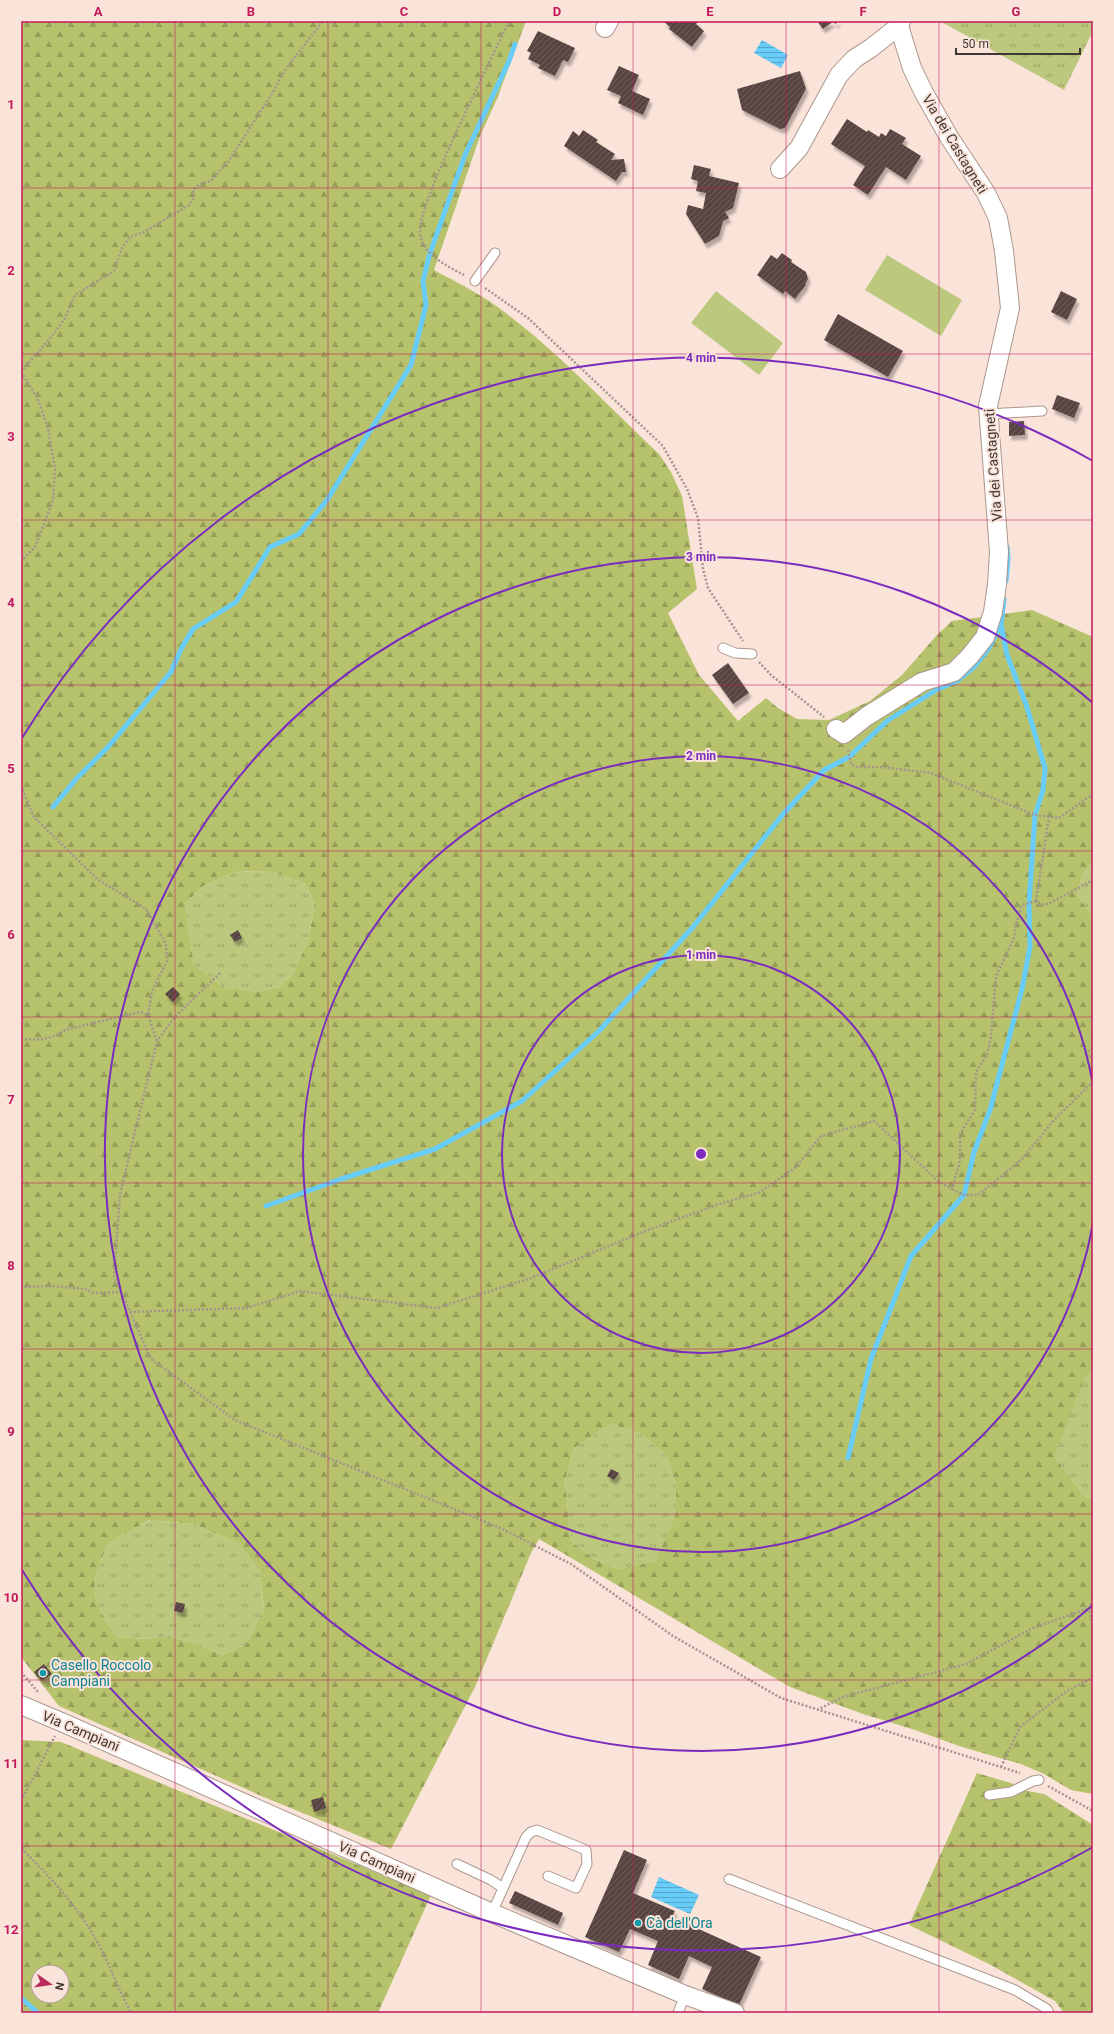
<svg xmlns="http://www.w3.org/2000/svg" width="1114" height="2034" font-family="Roboto,sans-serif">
<defs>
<pattern id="grass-tufts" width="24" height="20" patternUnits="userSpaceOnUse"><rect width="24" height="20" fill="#bdc87f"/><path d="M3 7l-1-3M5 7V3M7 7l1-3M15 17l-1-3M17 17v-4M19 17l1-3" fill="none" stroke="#9ba369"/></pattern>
<pattern id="forest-firs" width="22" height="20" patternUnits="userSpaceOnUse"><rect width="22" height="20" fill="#b7c36c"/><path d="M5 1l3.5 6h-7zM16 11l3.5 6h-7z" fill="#969f5a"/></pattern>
<pattern id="water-rules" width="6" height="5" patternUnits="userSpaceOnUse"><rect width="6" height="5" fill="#68ccf8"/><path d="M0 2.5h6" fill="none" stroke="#57a7ca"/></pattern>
<pattern id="building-hatch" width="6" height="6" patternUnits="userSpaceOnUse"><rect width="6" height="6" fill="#594442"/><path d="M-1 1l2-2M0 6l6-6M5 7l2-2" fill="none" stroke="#6f5d5c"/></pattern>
<filter id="shadow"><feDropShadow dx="2.5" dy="4.5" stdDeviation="1" flood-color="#0004"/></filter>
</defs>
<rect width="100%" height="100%" fill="#fae3d9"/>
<path fill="url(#grass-tufts)" d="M940 21H1093V31L1064 90Z
M1093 862V917L1077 895 1082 875Z
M238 871 275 872 305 884 315 903 308 941 293 974 279 987 254 992 237 988 227 989 194 965 185 904 203 886Z
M1093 1371V1498L1085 1497 1055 1457 1085 1376Z
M611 1424 641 1434 666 1455 676 1485V1513L657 1561 619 1569 594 1559 571 1541 565 1481 574 1448Z
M151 1520 192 1524 238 1543 260 1571 264 1609 246 1644 222 1655 196 1644 169 1636 146 1639 118 1637C97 1610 87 1592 102 1558 104 1554 105 1548 108 1544 112 1538 142 1525 151 1520Z"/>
<path fill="url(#forest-firs)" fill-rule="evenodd" d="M21 21H526L497 99 480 136 434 270C460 284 483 295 507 314 560 354 610 408 659 454L671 472 682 496 697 589 668 613 699 675 738 721 766 698 778 708 797 719 829 720 870 701 902 675 937 635 952 621 1032 610 1093 637V862L1082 875 1077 895 1093 917V1371L1085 1377 1055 1457 1085 1497 1093 1498V1794L1071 1790 1044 1774 1021 1764 962 1747 912 1729 863 1714 790 1687 539 1539 531 1553 475 1687 391 1849 266 1798 59 1706 21 1657ZM238 871 275 872 305 884 315 903 308 941 293 974 279 987 254 992 237 988 227 989 194 965 185 904 203 886ZM611 1424 641 1434 666 1455 676 1485V1513L656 1561 619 1569 594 1559 571 1541 565 1481 574 1448ZM150 1520 192 1524 238 1543 260 1571 264 1609 246 1644 222 1655 196 1644 169 1636 146 1639 118 1637C97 1610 87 1592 102 1558 104 1554 105 1548 108 1544 112 1539 142 1525 150 1520Z
M21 1740 61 1742 431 1895 378 2013H21ZM38 1972H62V1996H38Z
M977 1773 1014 1784 1017 1789 1044 1794 1093 1825V2013H1064L1055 2001 989 1964 909 1925Z"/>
<path fill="#bdc87f" d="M887 255 962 300 941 336 865 290Z
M716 291 783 343 759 375 691 323Z"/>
<path fill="url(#water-rules)" d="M762 40 788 55 781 68 754 53Z
M659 1877 699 1895 690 1914 651 1897Z"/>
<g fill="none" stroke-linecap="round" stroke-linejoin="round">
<path stroke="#68ccf8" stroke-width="5" d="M1006 581 1008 559 1007 547
M53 807 77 778 108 747 171 672 181 649 193 629 236 602 270 547 299 534 327 500 411 365 426 305 423 281 430 253 465 155 509 61 515 44
M266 1206 341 1179 435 1149 522 1101 599 1031 693 927 784 813 824 770 849 757 887 721 936 690 957 681 975 666 989 648 1001 624
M848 1458 871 1359 911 1256 964 1195 974 1152 990 1110 1022 989 1030 947 1029 903 1035 815 1043 790 1045 768 1026 704 1007 655 1001 624 1004 599
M21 1998 38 2013"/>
</g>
<path fill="url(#building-hatch)" filter="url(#shadow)" d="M663 21H696L698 22 696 24 704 31 692 47 669 29 670 27Z
M817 21H839L835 24 834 21 823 29Z
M538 31 575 48 568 62 563 60 555 76 538 68 540 65 528 59 531 53 527 51Z
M619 66 639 75 632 91 650 99 643 115 618 103 621 96 607 90Z
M800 71 806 89 785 128 780 129 742 110 737 89Z
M847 119 867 132 868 130 879 137 881 133 886 136 890 129 906 138 902 144 921 156 906 180 886 167 868 195 853 185 865 166 831 144Z
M583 130 598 140 596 142 615 154 611 160 624 159 626 172H622L616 181 564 146 573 131 579 136Z
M694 165 711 169 709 176 739 183 733 208 725 212 729 218 723 221 719 236 705 244 686 214 688 205 703 209 706 193 696 191 698 181 691 179Z
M782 253 792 260 791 262 806 272 808 279 805 284 806 285 795 299 785 291 783 294 757 275 771 255 777 259Z
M1061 291 1077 299 1067 320 1051 312Z
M838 314 903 351 888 377 824 340Z
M1057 395 1080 403 1074 418 1052 409Z
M1024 421 1025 435 1009 436V422Z
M728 663 749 693 733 704 712 675Z
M238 930 242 938 235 942 230 935Z
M173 987 180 994 173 1002 165 994Z
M611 1469 619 1473 614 1480 607 1476Z
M176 1602 185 1604 183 1613 174 1611Z
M44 1664 52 1674 42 1681 34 1672Z
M323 1797 326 1808 314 1812 311 1800Z
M624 1850 647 1860 633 1893 675 1911 672 1917 761 1957 739 2005 702 1989 712 1967 689 1956 679 1979 648 1965 658 1941 630 1929 619 1952 585 1937Z
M515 1891 563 1913 558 1925 509 1903Z"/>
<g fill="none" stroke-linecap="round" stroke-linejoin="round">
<g stroke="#ac978d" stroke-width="11">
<path id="service" d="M475 281 495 253
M988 414 1042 411
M723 648 735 653 752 654
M989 1795 1011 1792 1033 1781 1039 1780
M457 1864 491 1880 503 1888
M729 1879 1015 1990 1047 2009 1049 2013
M492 1913 526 1837 531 1832 537 1830 586 1850 587 1864 576 1888 548 1876
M678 2013 685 1995"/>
</g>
<g stroke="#ac978d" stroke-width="20">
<path id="minor" d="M605 28 609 21
M780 169 799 148 839 75 854 59 871 48 899 26 901 21
M836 729 844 734 867 716 922 682 954 672 970 656 985 637 993 612 997 584 999 552 988 406 1010 308 1004 251 998 218 986 193 949 137 924 93 912 68 899 26
M21 1705 66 1724 492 1913 685 1995 735 2013"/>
</g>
<path stroke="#a4948d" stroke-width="2.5" stroke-dasharray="2 2" stroke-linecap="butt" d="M464 275C447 266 421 254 420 232 419 218 433 187 438 173 460 122 485 72 509 21
M485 288 528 318 663 446 687 489 698 518 703 569 708 588 743 641
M21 372 56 331 65 318 75 295 114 271 122 248 130 237 144 232 189 205 194 198 193 190 200 184 211 181 228 162 273 92 285 70 323 21
M21 372 37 397 48 428 55 469 53 500 35 547 21 561
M759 662 771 675 824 717
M848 750 851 764 856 767H882L931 773 1035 815 1059 818 1093 794
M21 786 34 817 97 879 146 909 166 944 167 961 152 991 148 1015 157 1041
M1036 901 1049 817
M1036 901 1039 905 1048 904 1093 880
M220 973 175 1017 157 1041 120 1194 114 1276 151 1359 235 1420 498 1527 571 1564 673 1636 781 1698 1020 1773
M21 1039C36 1040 52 1040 65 1030L140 1012 148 1015
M1093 1048 1084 1054 1093 1058
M952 1189 964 1195H978L1022 1159 1055 1119 1093 1082
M21 1287 52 1286 85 1289 94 1293 121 1292
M130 1312 247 1308 300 1291 437 1308 531 1278 648 1230 719 1204 758 1193 795 1168 821 1136 874 1121 939 1182 952 1189 960 1161V1134L975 1110 976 1072 987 1055 991 1037 996 976 1014 938 1017 921 1022 905 1036 901
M1093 1600 1089 1608 1093 1628
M21 1672 38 1692
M817 1710 843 1697 966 1664 1033 1628 1089 1608H1093
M1001 1767 1020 1727 1067 1691 1092 1678 1093 1675
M1048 1786 1093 1811
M21 1801 55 1736
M21 1844 23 1850C52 1879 78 1907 98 1943 110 1966 119 1990 131 2013"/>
<use href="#service" stroke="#fff" stroke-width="9"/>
<use href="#minor" stroke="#fff" stroke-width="18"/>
</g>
<path fill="none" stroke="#c2185b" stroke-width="1" stroke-opacity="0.55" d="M175 21V2013M328 21V2013M481 21V2013M633 21V2013M786 21V2013M939 21V2013M21 188H1093M21 354H1093M21 520H1093M21 685H1093M21 851H1093M21 1017H1093M21 1183H1093M21 1349H1093M21 1514H1093M21 1680H1093M21 1846H1093"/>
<g fill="none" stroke="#7b2cbf" stroke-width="2">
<circle cx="701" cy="1154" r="199"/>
<path d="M1093 1223A398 398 0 1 1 1093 1085"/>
<path d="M1093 1605A597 597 0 1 1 1093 703"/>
<path d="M1093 1847A796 796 0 0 1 22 1570M22 738A796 796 0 0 1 1093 461"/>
</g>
<g fill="#0f9aa8" stroke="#fae3d9" stroke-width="1.5">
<circle cx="43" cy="1673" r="4"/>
<circle cx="638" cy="1923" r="4"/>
</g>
<g text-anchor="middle" stroke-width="4" stroke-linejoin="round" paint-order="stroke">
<g font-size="14" fill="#403834" stroke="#fae3d9">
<text transform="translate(955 144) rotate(59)" y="5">Via dei Castagneti</text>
<text transform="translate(993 465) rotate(-94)" y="5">Via dei Castagneti</text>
<text transform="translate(81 1731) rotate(23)" y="5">Via Campiani</text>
<text transform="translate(377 1862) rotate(24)" y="5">Via Campiani</text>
</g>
<g font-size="14" fill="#0d838f" stroke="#fae3d9" text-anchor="start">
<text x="51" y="1670">Casello Roccolo<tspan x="51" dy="16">Campiani</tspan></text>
<text x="646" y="1928">Cà dell'Ora</text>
</g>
</g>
<circle cx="701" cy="1154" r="6" fill="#7b2cbf" stroke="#fae3d9" stroke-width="2"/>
<g font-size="12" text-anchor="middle" font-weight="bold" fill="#7b2cbf" stroke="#fae3d9" stroke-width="4" stroke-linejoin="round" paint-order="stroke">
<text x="701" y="362">4 min</text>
<text x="701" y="561">3 min</text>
<text x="701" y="760">2 min</text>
<text x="701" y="959">1 min</text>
</g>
<rect width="1114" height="2034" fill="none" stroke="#fae3d9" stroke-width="44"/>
<g transform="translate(50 1984) rotate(103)"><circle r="19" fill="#fae3d9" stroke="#b09f97"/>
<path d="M0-3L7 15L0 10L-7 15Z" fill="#ba2c5b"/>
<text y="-6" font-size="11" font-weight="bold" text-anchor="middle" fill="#403834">N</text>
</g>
<path d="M956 48v6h124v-6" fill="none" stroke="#403834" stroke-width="2"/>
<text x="962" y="48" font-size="12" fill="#403834" stroke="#fae3d9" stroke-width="3" paint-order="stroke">50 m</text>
<rect x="22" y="22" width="1070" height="1990" fill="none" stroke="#c2185b" stroke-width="1.5"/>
<g font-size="13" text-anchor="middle" font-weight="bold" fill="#c2185b">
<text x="98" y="16">A</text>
<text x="251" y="16">B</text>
<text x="404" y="16">C</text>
<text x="557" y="16">D</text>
<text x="710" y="16">E</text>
<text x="863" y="16">F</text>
<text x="1016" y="16">G</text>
<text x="11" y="109">1</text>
<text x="11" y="275">2</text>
<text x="11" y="441">3</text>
<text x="11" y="607">4</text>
<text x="11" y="773">5</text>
<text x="11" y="939">6</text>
<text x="11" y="1104">7</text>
<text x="11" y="1270">8</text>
<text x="11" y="1436">9</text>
<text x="11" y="1602">10</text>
<text x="11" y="1768">11</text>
<text x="11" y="1934">12</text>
</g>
</svg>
